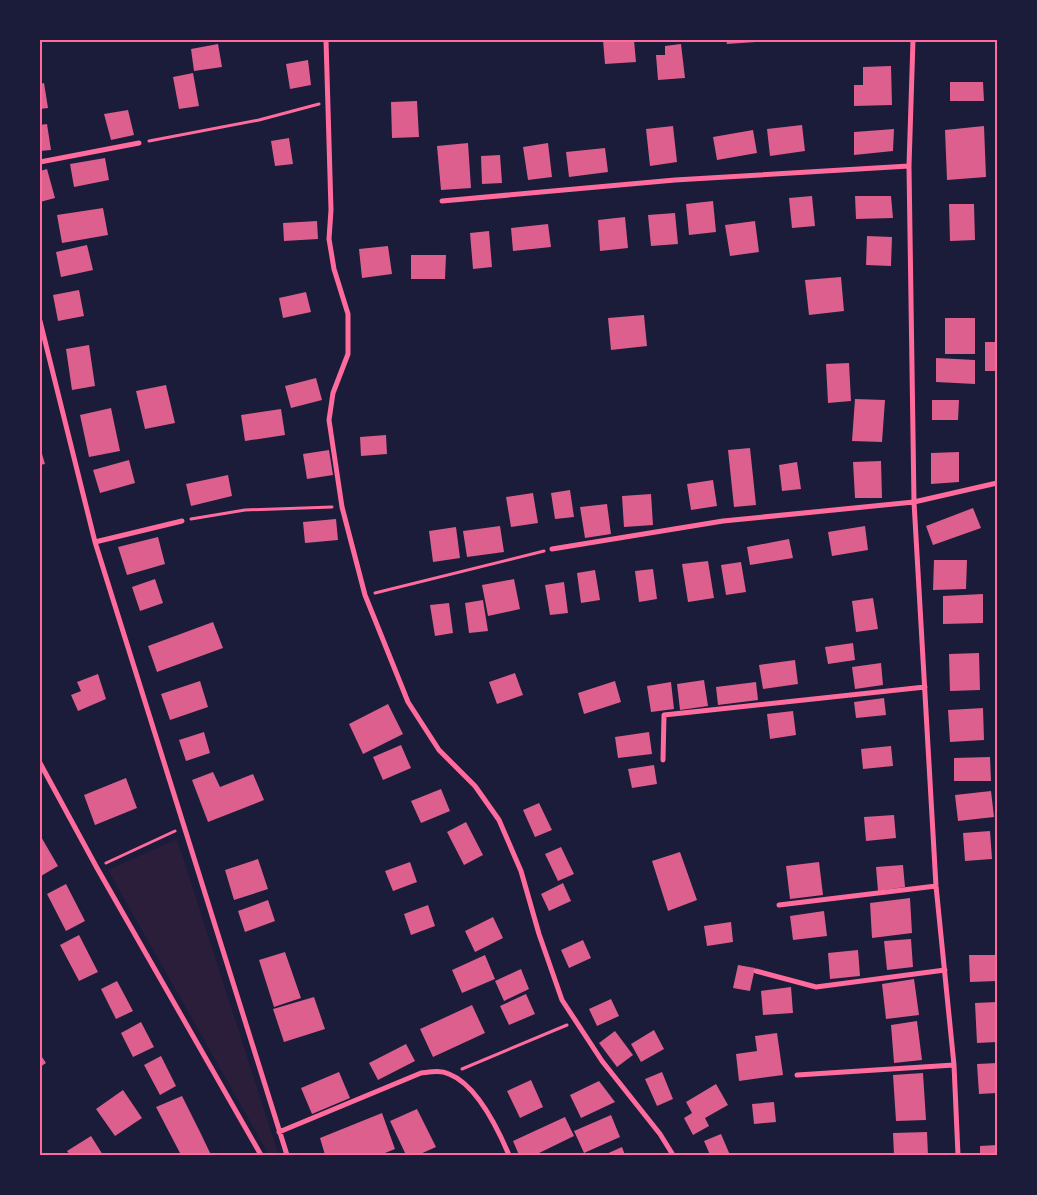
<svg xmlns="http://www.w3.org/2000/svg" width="1037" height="1195" font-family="'DM Sans',sans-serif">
<rect width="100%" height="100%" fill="#1b1b3a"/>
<path fill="#2a1e3b" d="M177 839 278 1153H268L108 870Z"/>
<path fill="#dd5f8e" d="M603 40H634L636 62 605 64Z
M726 40H756V42L727 44Z
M218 44 222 67 194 71 191 49Z
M681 44 685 78 658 80 656 55H665V46Z
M308 60 311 85 290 89 286 64Z
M891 66 892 105 854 106V85H863V67Z
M193 73 199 106 179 109 173 77Z
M950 82H983L984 101H950Z
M44 83 48 108 40 109V84Z
M417 101 419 137 392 138 391 102Z
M128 110 134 135 111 140 104 114Z
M47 124 51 150 40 151V125Z
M802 125 805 151 770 156 767 129Z
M673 126 677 162 650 166 646 129Z
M984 126 986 177 947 180 945 130Z
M894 129 893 151 854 155V132Z
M753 130 757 153 717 160 713 137Z
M289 138 293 164 275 166 271 141Z
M468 143 471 188 441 190 437 146Z
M548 143 552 177 528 180 523 147Z
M605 148 608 172 569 177 566 152Z
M500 155 502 183 482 184 481 156Z
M105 158 109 180 74 187 70 164Z
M47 169 55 198 40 202V171Z
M812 196 815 226 792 228 789 198Z
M855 196H891L893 218 856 219Z
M713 201 716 232 689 235 686 204Z
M949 204H974L975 240 950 241Z
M103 208 108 235 62 243 57 215Z
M675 213 678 244 651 246 648 215Z
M625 217 628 248 600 251 598 220Z
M317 221 318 239 284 241 283 223Z
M755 221 759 252 730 256 725 225Z
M548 224 551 247 513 251 511 228Z
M489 231 492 267 473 269 470 233Z
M867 236 892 237 891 266 866 265Z
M87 245 93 270 61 277 56 252Z
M388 246 392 274 362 278 359 249Z
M411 255H446L445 279H411Z
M841 277 844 311 809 315 805 280Z
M79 290 84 316 58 321 53 295Z
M306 292 311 312 283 318 279 298Z
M644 315 647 346 611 350 608 318Z
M945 318H975V354H945Z
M985 342H997V371H985Z
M89 345 95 386 72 390 66 349Z
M936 358 975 360V384L936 382Z
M849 363 851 401 828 403 826 364Z
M316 378 322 400 291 408 285 386Z
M166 385 175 423 145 429 136 391Z
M855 399 885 400 882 442 852 441Z
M932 400H959L958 420H932Z
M111 408 120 451 89 457 80 415Z
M281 409 285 435 245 441 241 415Z
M386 435 387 454 361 456 360 437Z
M40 447 45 464 40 465Z
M750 448 756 505 734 507 728 450Z
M329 450 333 475 307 479 303 454Z
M959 452V482L931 484V453Z
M129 460 135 483 100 493 93 470Z
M881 461 882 498H855L853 462Z
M797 462 801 489 782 491 779 465Z
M228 475 232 496 191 506 186 484Z
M713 480 717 506 691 510 687 484Z
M570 490 574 517 555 519 551 493Z
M533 493 538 523 511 527 506 497Z
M651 494 653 525 624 527 622 496Z
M607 504 611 534 585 538 580 507Z
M973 508 981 528 933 545 926 526Z
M336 519 338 540 305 543 303 522Z
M500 526 504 552 467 557 463 531Z
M865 526 868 550 832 556 828 532Z
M456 527 460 558 433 562 429 531Z
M158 537 165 564 127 575 118 547Z
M789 539 793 558 750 565 747 547Z
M934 560H967L966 589 933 590Z
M708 561 714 598 688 602 682 564Z
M741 562 746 592 726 595 721 565Z
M653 569 657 599 639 602 635 571Z
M595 570 600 600 581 603 577 573Z
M155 579 163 603 140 611 132 587Z
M514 579 520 609 488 616 482 585Z
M564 582 568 613 550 615 545 585Z
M983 594V623L943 624V596Z
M873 598 878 629 856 632 852 601Z
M483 600 488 631 469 633 465 603Z
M449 603 453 633 435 636 430 605Z
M213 622 223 648 157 672 148 646Z
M853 643 855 660 828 664 825 647Z
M979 653 980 690 950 691 949 654Z
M795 660 798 684 763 689 759 665Z
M881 663 883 685 855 689 852 667Z
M515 673 523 695 497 704 489 682Z
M98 674 106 699 78 711 71 695 81 691 77 682Z
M704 680 708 706 680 710 677 684Z
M200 681 208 707 170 720 161 694Z
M615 681 621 702 584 714 578 693Z
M671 682 674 709 651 712 647 686Z
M756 682 758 700 718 705 716 687Z
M884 698 886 715 856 718 854 702Z
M388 704 403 734 363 754 349 724Z
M983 708 984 740 950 742 948 710Z
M793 711 796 735 770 739 767 714Z
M204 732 210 753 186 761 179 740Z
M649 732 652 754 618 758 615 737Z
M401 745 411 768 383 780 373 757Z
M891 746 893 766 863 769 861 749Z
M990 757 991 781H954V758Z
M654 765 657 784 632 788 628 769Z
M213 772 220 787 253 774 264 800 208 822 192 780Z
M126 778 137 808 95 825 84 795Z
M441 789 450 811 421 823 411 801Z
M991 791 994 817 958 821 955 795Z
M539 803 552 830 535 837 523 810Z
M894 815 896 838 866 841 864 817Z
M466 822 483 855 464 865 447 832Z
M990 831 992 859 965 861 963 833Z
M40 835 58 866 41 876 40 875Z
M561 847 574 874 558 881 545 854Z
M680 852 697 900 668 911 652 861Z
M258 859 268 889 234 900 225 870Z
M410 862 417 882 393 891 385 871Z
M819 862 823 895 790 899 786 866Z
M903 865 905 887 878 891 876 867Z
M563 883 571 901 549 911 541 894Z
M66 884 85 921 66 931 47 894Z
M910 898 912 933 872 938 870 903Z
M268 900 275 921 245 932 238 911Z
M428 905 435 926 411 935 404 914Z
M824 911 827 936 793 940 790 916Z
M493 917 503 938 475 952 465 931Z
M731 922 733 942 707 946 704 926Z
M79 935 98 972 79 981 60 945Z
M911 939 913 967 887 970 884 941Z
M583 940 591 958 569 968 561 950Z
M858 950 860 976 830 979 828 953Z
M285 952 301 998 274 1007 259 960Z
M485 955 495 979 462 993 452 970Z
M969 955H997V981L970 982Z
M738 965 755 968 750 991 733 988Z
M521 969 529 989 504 1001 495 981Z
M914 979 919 1015 886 1019 882 984Z
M117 981 133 1011 116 1019 101 989Z
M791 987 793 1013 763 1015 761 991Z
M526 994 535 1014 509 1025 500 1006Z
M314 997 325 1029 284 1042 273 1009Z
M611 999 619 1016 597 1026 589 1009Z
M997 1002V1042L977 1043 975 1003Z
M472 1005 485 1033 433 1057 420 1029Z
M917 1021 922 1060 894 1063 891 1025Z
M141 1022 154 1047 133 1057 121 1033Z
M654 1030 664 1049 641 1062 631 1044Z
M615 1031 633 1055 617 1067 599 1043Z
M777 1033 783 1075 739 1081 736 1054 757 1051 755 1036Z
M406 1044 415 1061 378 1080 369 1063Z
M40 1054 46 1063 40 1067Z
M161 1056 176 1086 160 1095 144 1065Z
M997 1063V1093L979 1094 977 1064Z
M339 1072 350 1098 312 1114 301 1088Z
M662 1072 673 1099 657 1106 645 1079Z
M923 1073 926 1120 896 1121 893 1075Z
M531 1080 543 1107 520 1118 507 1091Z
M599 1081 615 1102 581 1118 570 1095Z
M716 1084 728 1105 705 1118 709 1126 693 1135 684 1118 692 1113 686 1102Z
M123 1090 142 1118 115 1136 96 1109Z
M182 1096 202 1136 211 1155H181L156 1107Z
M774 1102 776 1122 754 1124 752 1104Z
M417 1109 436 1147 418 1155H406L390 1121Z
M382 1113 395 1149 380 1155H325L320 1138Z
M611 1115 620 1137 584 1153 574 1131Z
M565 1117 574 1136 535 1155H519L513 1141Z
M927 1132 928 1155H894L893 1133Z
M721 1134 730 1155H710L704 1141Z
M91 1136 103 1155H70L67 1151Z
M997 1145V1155H980V1146Z
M622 1147 625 1155H604Z"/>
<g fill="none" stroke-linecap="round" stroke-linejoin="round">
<path stroke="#ff6b9d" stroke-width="3" d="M149 141 259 120 319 104
M191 519 245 510 332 507
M375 593 544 551
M106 863 175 831
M462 1069 567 1025"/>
<path stroke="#ff6b9d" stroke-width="5" d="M326 40 331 210 329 239 334 269 348 314V354L333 393 329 420 342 507 365 595 408 702 439 750 475 786 499 820 521 871 539 934 562 1000 602 1061 660 1134 673 1155
M913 40 909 166 914 502 936 886 954 1065 958 1155
M40 162 139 143
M442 201 675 180 909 166
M40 321 95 542 287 1155
M95 542 182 521
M552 549 723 521 914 502 997 483
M663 760 664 715 925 687
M40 763 97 868 261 1155
M779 905 936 886
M756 971 816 987 945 970
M797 1075 954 1065
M279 1132 421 1073C431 1072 440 1070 449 1074 477 1085 498 1129 509 1155"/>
</g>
<rect width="1037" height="1195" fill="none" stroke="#1b1b3a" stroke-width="82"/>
<rect x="41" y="41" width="955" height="1113" fill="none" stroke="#ff6b9d" stroke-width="2"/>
</svg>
